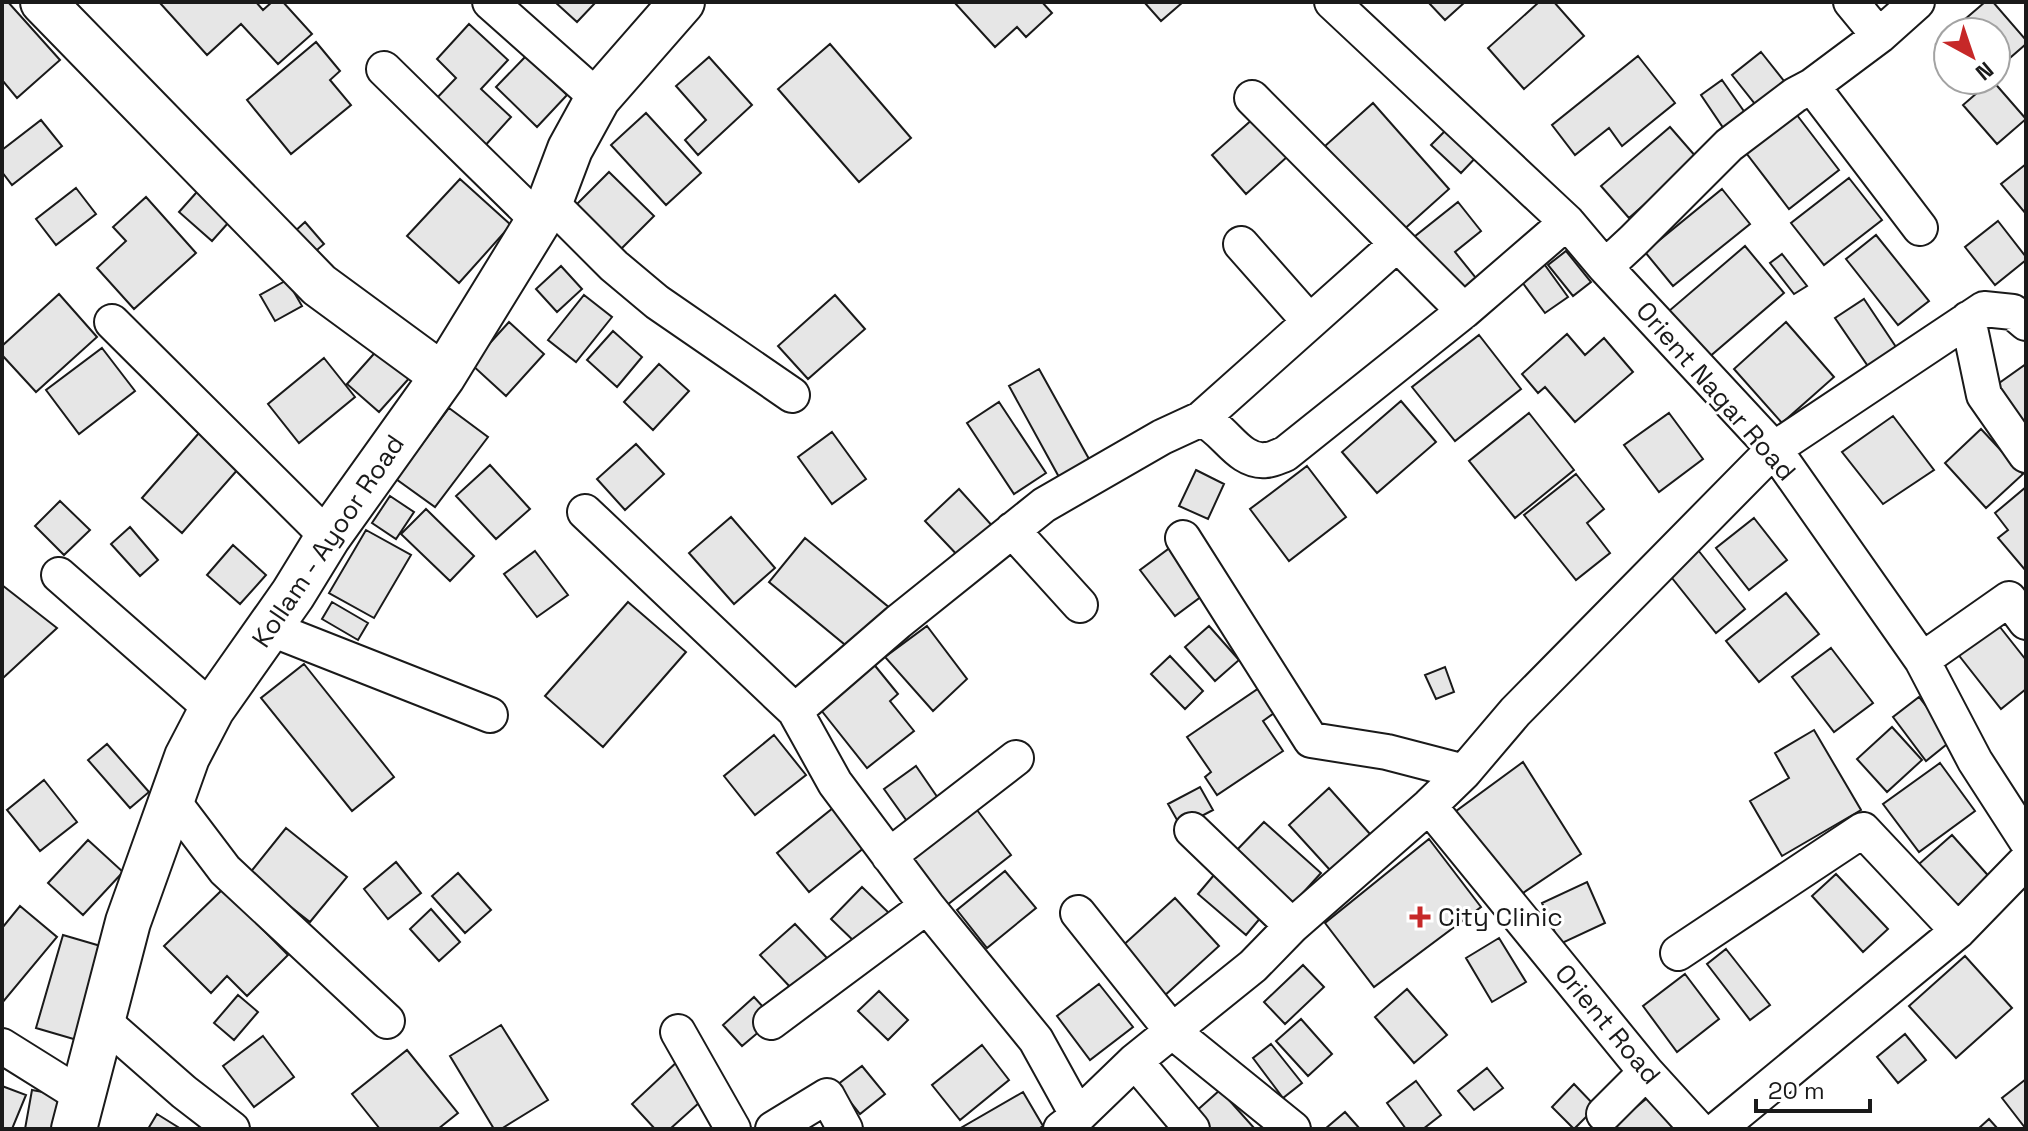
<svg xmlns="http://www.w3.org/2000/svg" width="2028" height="1131" font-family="'Space Grotesk',sans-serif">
<rect width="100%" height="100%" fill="#fff"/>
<path fill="#e6e6e6" stroke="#1a1a1a" stroke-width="2" d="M4 2H8L60 60 17 98 2 80V4Z
M161 2H256L263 10 272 2H283L312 34 278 64 241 24 207 55 160 3Z
M555 2H596L577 22Z
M954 2H1042L1052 13 1026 37 1017 27 995 47Z
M1144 2H1183L1161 21Z
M1428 2H1465L1445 20Z
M1539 2H1554L1584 36 1524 89 1488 48Z
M1985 2H1993L2026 40V44L1996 70V32H1950Z
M469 24 508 60 481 89 511 117 483 148 434 101 456 78 437 59Z
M1948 34V58L1936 44Z
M316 42 340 71 330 80 351 105 291 154 247 100Z
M830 44 911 138 859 182 778 89Z
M1761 52 1788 86 1759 109 1732 75Z
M526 56 567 95 537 127 496 87Z
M1638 56 1675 103 1622 146 1609 128 1575 155 1552 125Z
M709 57 752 105 698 155 685 140 706 120 676 86Z
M1722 80 1748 117 1726 132 1701 95Z
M1968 80H1984L1975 88Z
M1992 80 2026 119 1997 144 1963 105Z
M1373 103 1449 189 1401 232 1325 146Z
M1790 106 1839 170 1789 209 1740 145Z
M646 113 701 173 666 205 611 145Z
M1254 118 1288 156 1246 194 1212 155Z
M41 120 62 146 12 185 2 172V150Z
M1451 125 1481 152 1461 173 1431 145Z
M1670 127 1697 158 1629 218 1601 186Z
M2026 164V214L2001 184Z
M609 172 654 216 619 251 575 206Z
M1849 178 1882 220 1824 265 1791 223Z
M460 179 511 225 459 283 407 236Z
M204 184 237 213 212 241 179 212Z
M76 188 96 214 56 245 36 219Z
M1722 189 1750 224 1673 286 1645 252Z
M146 197 196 253 134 309 97 268 126 241 113 227Z
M1458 202 1481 231 1455 252 1476 278 1453 297 1409 241Z
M1998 221 2026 257V260L1995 285 1965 247Z
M305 222 324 244 311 255 293 233Z
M1876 235 1929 301 1898 325 1846 259Z
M1745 246 1784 293 1708 358 1669 311Z
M1566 251 1591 282 1573 296 1548 265Z
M1782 254 1807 286 1794 294 1770 263Z
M1542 261 1568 297 1545 313 1519 278Z
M561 266 582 289 557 312 536 289Z
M287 280 302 306 275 321 260 295Z
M59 294 97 337 36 392 2 355V346Z
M584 295 612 317 576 362 548 340Z
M835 295 865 329 808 379 778 346Z
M1864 299 1902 356 1874 375 1835 318Z
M509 322 544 354 506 396 471 364Z
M1786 322 1834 377 1782 423 1734 369Z
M613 331 642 357 617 387 587 360Z
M1567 334 1585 355 1604 338 1633 372 1575 422 1545 387 1538 393 1522 374Z
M1479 335 1521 389 1455 441 1412 387Z
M380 347 412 375 379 412 347 384Z
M102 348 135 391 79 434 46 390Z
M324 358 355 397 299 443 268 404Z
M659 364 689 391 653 430 624 402Z
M2026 364V429L1995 386Z
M1039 369 1089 459 1059 477 1009 386Z
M1401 401 1436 442 1377 493 1342 452Z
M999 402 1046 473 1014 494 967 423Z
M449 408 488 437 435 507 396 479Z
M1529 413 1574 470 1515 518 1469 461Z
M1669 413 1703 459 1659 492 1624 445Z
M1893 416 1934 470 1883 504 1842 452Z
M1981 429 2023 474 1986 508 1945 463Z
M832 432 866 479 832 504 798 457Z
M199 433 239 468 182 533 142 498Z
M636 444 664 474 625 510 597 479Z
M490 465 530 509 496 539 456 496Z
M1307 466 1346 517 1289 561 1250 509Z
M1196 470 1224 484 1208 519 1179 506Z
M1576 474 1604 509 1587 523 1610 553 1576 580 1524 515Z
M2026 487V571L1998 538 2008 530 1995 513Z
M959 489 995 529 962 560 925 521Z
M390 496 414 512 396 539 372 523Z
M60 501 90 530 64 555 35 526Z
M426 509 474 556 450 581 401 534Z
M731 517 775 568 734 604 689 553Z
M1754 518 1787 560 1749 590 1716 548Z
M130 527 158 560 140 576 111 544Z
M366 530 411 555 374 618 329 593Z
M805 538 891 609 855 653 769 582Z
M233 545 266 575 240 604 207 575Z
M1171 547 1206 593 1175 616 1140 570Z
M1698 550 1745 609 1716 633 1668 573Z
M535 551 568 595 537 617 504 574Z
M2 585 57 628 2 679Z
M1786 593 1819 634 1759 682 1726 641Z
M332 602 368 623 358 640 322 619Z
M628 602 686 652 603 747 545 696Z
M1996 622 2026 660V689L2001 709 1957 653Z
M927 626 967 679 933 711 885 657Z
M1209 626 1239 660 1215 681 1185 647Z
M1831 648 1873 703 1834 732 1792 677Z
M1170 656 1203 691 1185 709 1151 674Z
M872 662 898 694 890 701 914 731 867 768 817 705Z
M304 664 394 777 352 811 261 698Z
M1445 667 1454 692 1436 699 1425 675Z
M1265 684 1281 708 1263 721 1283 751 1217 795 1205 777 1211 772 1187 737Z
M1919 697 1952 740 1926 761 1893 717Z
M1892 727 1922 760 1887 792 1857 759Z
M1814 730 1861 810 1782 856 1750 801 1789 778 1775 753Z
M774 735 806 775 755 815 724 776Z
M107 744 149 792 130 808 88 760Z
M1523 762 1581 854 1517 897 1448 817Z
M1940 763 1975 811 1919 852 1883 804Z
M916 766 940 801 909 824 884 789Z
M44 780 77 822 40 851 7 810Z
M1200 787 1213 810 1181 827 1168 804Z
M1329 788 1370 834 1330 870 1289 825Z
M833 808 865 847 809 892 777 853Z
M977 810 1011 855 947 905 912 860Z
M1264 822 1321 873 1291 906 1233 854Z
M286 828 347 877 310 922 249 874Z
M1952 835 1993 881 1959 910 1919 864Z
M1429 839 1481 907 1374 987 1325 923Z
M88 840 123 872 83 915 48 883Z
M396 862 421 893 388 919 364 889Z
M1005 871 1036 908 987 948 957 910Z
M458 873 491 910 465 933 432 896Z
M1836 874 1888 929 1863 952 1812 896Z
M1214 875 1262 916 1246 935 1198 894Z
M1587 882 1605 923 1560 944 1542 903Z
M862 887 889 913 858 945 831 919Z
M223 889 288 955 247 996 227 976 211 993 164 946Z
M1175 898 1219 946 1163 997 1119 949Z
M20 906 57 937 2 1003V928Z
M431 909 460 942 439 961 410 929Z
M795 924 827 958 792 989 760 955Z
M63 935 104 947 77 1040 36 1028Z
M1499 938 1526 982 1492 1002 1466 958Z
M1726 949 1770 1005 1750 1020 1707 964Z
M1965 956 2012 1008 1956 1058 1909 1006Z
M1303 965 1324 987 1285 1024 1264 1002Z
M1685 974 1719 1019 1677 1052 1643 1006Z
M1099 984 1133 1027 1090 1060 1057 1016Z
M1407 989 1447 1035 1414 1063 1375 1017Z
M879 991 908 1020 888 1040 858 1011Z
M238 995 258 1012 234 1040 214 1023Z
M754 997 774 1019 742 1046 723 1025Z
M1301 1019 1332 1054 1308 1076 1276 1041Z
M501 1025 548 1100 501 1129H494L450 1056Z
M1905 1034 1926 1060 1898 1083 1877 1057Z
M263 1036 294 1077 254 1107 223 1066Z
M1271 1044 1302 1083 1283 1098 1253 1058Z
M982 1045 1009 1080 960 1120 932 1085Z
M407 1050 458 1113 438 1129H380L352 1094Z
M679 1060 710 1093 670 1129H655L632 1104Z
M862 1066 885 1094 860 1114 837 1085Z
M1487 1068 1503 1088 1474 1110 1458 1091Z
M2026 1079V1129L2002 1098Z
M1416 1081 1441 1115 1423 1129H1406L1387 1103Z
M1574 1084 1596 1107 1574 1129 1552 1107Z
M2 1086 26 1095 12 1129H2Z
M32 1090 59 1095 53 1129H25Z
M1220 1090 1255 1129H1208L1194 1113Z
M1023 1092 1043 1126 1038 1129H959Z
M1651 1095 1679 1129H1609Z
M1345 1112 1360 1129H1325Z
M157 1114 181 1129H148Z
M1989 1119 1998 1129H1978Z"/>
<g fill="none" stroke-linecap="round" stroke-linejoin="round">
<g stroke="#1a1a1a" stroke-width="38">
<path id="street" d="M490 2 598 98
M1332 2 1567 222 1605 267 1774 449 1922 660 1975 761 2026 840
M1851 2 1879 36 1917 2
M384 69 538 220
M1812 86 1920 228
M1252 98 1464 311
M550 202 614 266 657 302 792 395
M1241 244 1309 321
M1605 267 1633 241 1729 145 1795 95 1812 86 1879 36
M1968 319 1984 395 2026 455
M112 322 328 537
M1201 419 1397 244
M585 512 795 711 835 783 927 906 1036 1040 1078 1116
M1012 530 1080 605
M1183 538 1311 740 1387 752 1464 772
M59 575 212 709
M269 628 490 715
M1922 660 2009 599 2026 622
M795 711 898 622 1044 505 1162 437 1201 419C1225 428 1238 463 1266 460 1272 460 1279 456 1285 454L1464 311 1567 222
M172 800 225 870 387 1021
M1429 806 1646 1072 1698 1129
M1192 830 1292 926
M889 856 1016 758
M1078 913 1172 1031 1293 1129
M1678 953 1863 830 1958 931
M103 1021 184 1092 232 1129
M771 1022 927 906
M678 1032 733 1129
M2 1046 82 1096
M1135 1061 1192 1129
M1604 1114 1646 1072
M773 1129 827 1096 845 1129
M1061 1129 1078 1116 1135 1061 1253 966 1292 926 1429 806 1464 772 1515 712 1774 449 1984 309 2013 312 2026 323
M1718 1129 1958 931 2026 861"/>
</g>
<g stroke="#1a1a1a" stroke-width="48">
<path id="secondary" d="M43 2 319 285 443 376
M74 1129 128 922 187 757 212 709 293 594 328 537 443 376 550 202 570 149 598 98 682 2"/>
</g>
<use href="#street" stroke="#fff" stroke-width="34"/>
<use href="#secondary" stroke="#fff" stroke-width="44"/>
</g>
<path fill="#c62828" stroke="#fff" stroke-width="3" d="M1416 905h8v8h8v8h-8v8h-8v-8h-8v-8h8z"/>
<g text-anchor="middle" stroke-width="6" stroke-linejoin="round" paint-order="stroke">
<g font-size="26" fill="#1a1a1a" stroke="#fff">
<text transform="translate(1716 391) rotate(49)" y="9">Orient Nagar Road</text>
<text transform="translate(328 541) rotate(-56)" y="9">Kollam - Ayoor Road</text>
<text transform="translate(1608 1024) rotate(50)" y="9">Orient Road</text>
</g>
<g font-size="26" fill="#1a1a1a" stroke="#fff" text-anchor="start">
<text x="1438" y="926">City Clinic</text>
</g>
</g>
<rect width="2028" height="1131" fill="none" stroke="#1a1a1a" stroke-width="8"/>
<g transform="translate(1972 56) rotate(140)"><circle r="38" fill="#ffffff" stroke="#a3a3a3" stroke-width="2"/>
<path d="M0-6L14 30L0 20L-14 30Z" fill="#c62828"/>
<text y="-12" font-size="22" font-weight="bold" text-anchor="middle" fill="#1a1a1a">N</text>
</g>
<path d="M1756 1099v12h114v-12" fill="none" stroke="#1a1a1a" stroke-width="4"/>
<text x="1768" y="1099" font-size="24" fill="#1a1a1a" stroke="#ffffff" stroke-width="6" paint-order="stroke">20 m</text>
</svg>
